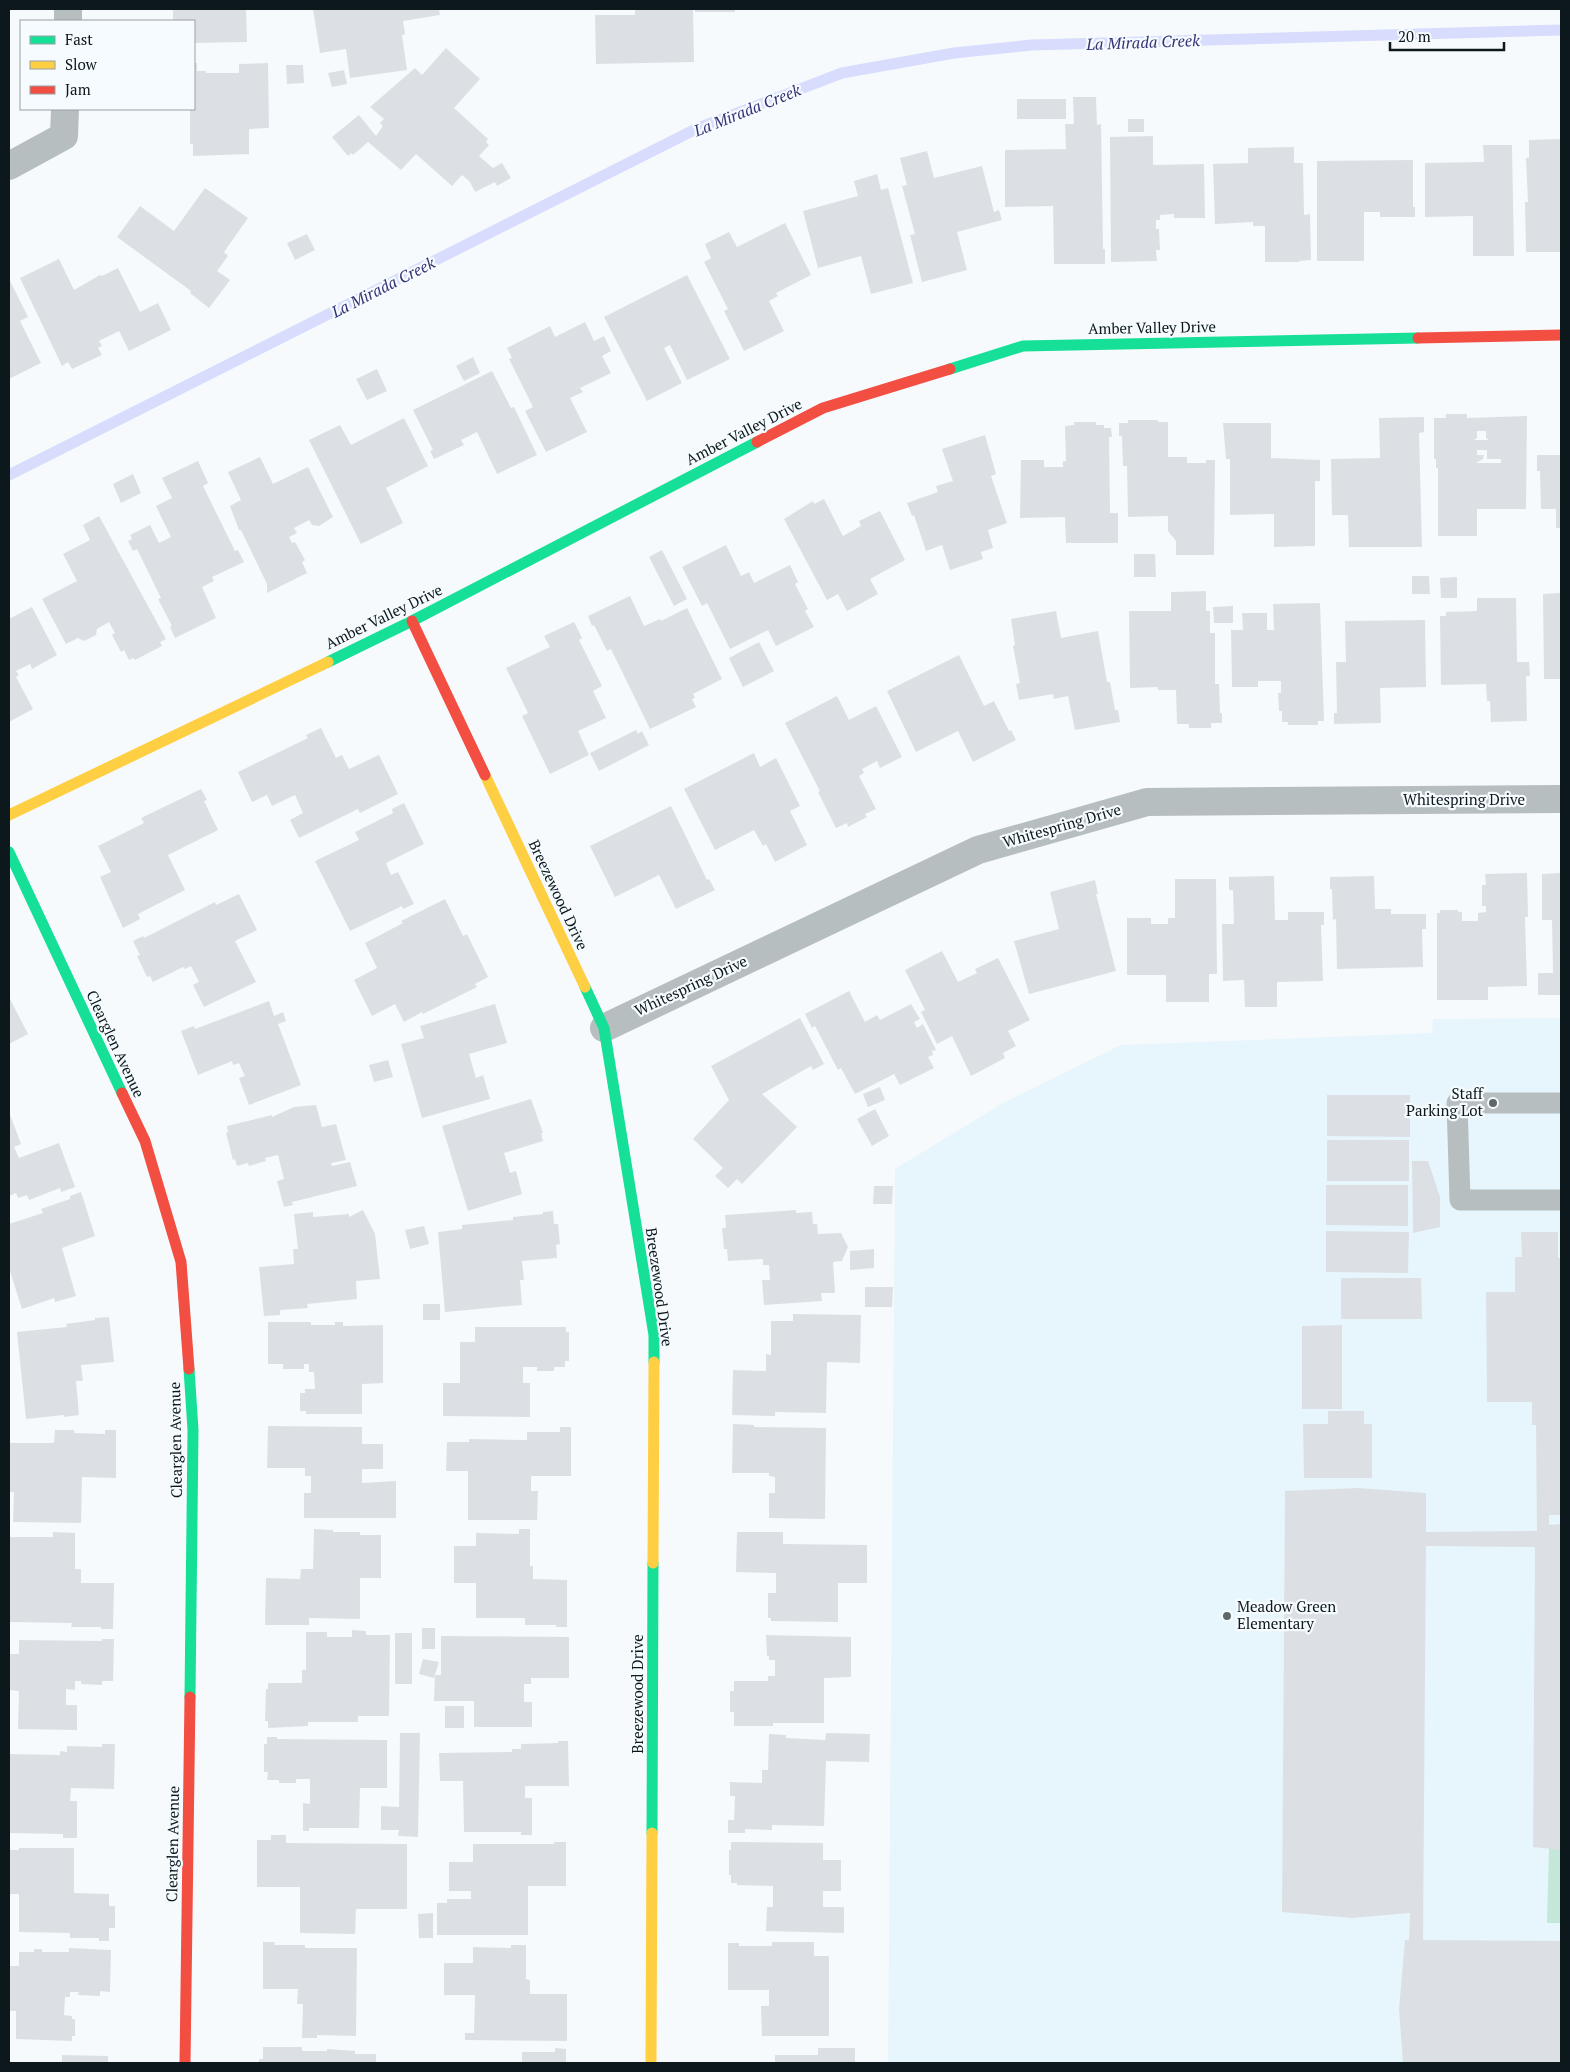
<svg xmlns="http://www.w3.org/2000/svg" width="1570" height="2072" font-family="'PT Serif',serif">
<rect width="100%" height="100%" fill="#f7fafc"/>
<path fill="#e7f6fc" d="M1561 1018V2063H888L895 1169 1003 1103 1121 1045 1432 1033 1433 1019Z"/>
<path fill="#c3e7d8" d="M1549 1848H1561V1923H1547Z"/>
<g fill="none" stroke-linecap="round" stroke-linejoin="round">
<path stroke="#d8dcfd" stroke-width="11" d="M9 475 698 128 842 73 954 53 1032 45 1561 30"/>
</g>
<path fill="#dce0e5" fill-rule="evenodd" d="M173 9H246L247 42 194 43V21H173Z
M313 9H439L440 15 403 21 405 34 402 35 407 70 350 78 346 49 320 53Z
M635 9H693L694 62 596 64 595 15H635Z
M695 9H735V12H695Z
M446 48 480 79 454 108 488 139 486 142 489 145 479 156 493 168 502 163 511 178 497 186 495 182 475 192 470 182 462 175 452 186 416 154 401 170 368 142 353 155 351 153 348 156 332 137 359 115 376 136 383 126 380 123 384 119 370 107 415 68 422 75Z
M194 63H197V71H206V73H239V64L268 63 269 128 249 129V154L193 156V144H190V109H194Z
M286 65H303L304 83 287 84Z
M344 70 347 84 332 87 328 73Z
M1073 97H1096L1097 125 1101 124 1103 249H1105V264H1054L1053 206 1005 207V150L1066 149 1065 124H1074Z
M1017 99H1066V119H1017Z
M1128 119H1144V132H1128Z
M1153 136V165L1204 164 1205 218H1174V214L1160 215V220H1156V229H1159L1160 250H1156L1157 261 1111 262 1110 137Z
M1561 139V252H1526L1525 202H1528L1526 158H1529V140Z
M1483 145H1512L1514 256H1473V216L1425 217V163L1484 162Z
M1294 147V163H1303L1304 215 1310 214 1311 260 1299 261V262H1265V226H1253V222L1215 224 1213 164 1248 163V148Z
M927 151 934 178 982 166 994 212 999 210 1002 220 957 232 967 270 922 282 910 235 915 234 902 186 907 185 900 158Z
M1413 160V207H1415V217H1380V212H1364V261H1317V161Z
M877 174 881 190 888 188 913 283 871 294 861 256 818 268 803 211 858 196 854 181Z
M205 188 248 218 224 252 228 256 217 271 230 280 209 308 190 293 191 291 117 237 140 206 174 231Z
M785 223 811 275 776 293 778 296 769 301 784 331 744 351 724 311 728 309 704 262 711 258 705 244 729 232 737 247Z
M307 234 315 250 295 260 287 243Z
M59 259 74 290 100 275 102 276 118 268 140 312 158 303 171 330 129 351 119 331 99 341 102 346 98 348 102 355 72 369 68 362 62 366 20 278Z
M687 275 730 359 687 380 670 345 664 348 682 383 647 401 604 317Z
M9 279 28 317 20 321 41 363 9 379Z
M585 322 594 341 604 336 611 351 602 356 611 373 580 388 583 392 570 398 587 432 546 452 525 411 533 407 509 359 512 358 507 348 550 326 555 337Z
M473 357 480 373 464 381 456 366Z
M377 369 387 391 367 400 356 379Z
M492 371 511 408 514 407 537 455 497 474 477 432 461 440 464 445 434 459 430 451 433 450 413 410Z
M1446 414H1467V418L1527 416 1526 509H1477V536H1438V468H1436V459H1434V418H1446ZM1477 431H1486V438L1489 440H1474L1477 438ZM1477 450H1487V459H1501V463H1476L1483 459 1484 455H1477Z
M1424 417V432L1419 433 1422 547H1349L1348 515H1332L1331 459 1380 458 1379 418Z
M404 418 428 466 386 488 403 523 361 544 309 440 340 425 351 445Z
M1128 420H1158V422H1168V457H1187V463H1206V460H1215L1214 555H1176V541L1168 531V516L1128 517 1127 466H1123L1122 436H1119V423H1128Z
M1074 422H1096V425H1104V428H1111L1112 437H1109L1110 513H1118V543H1066L1065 517 1020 518 1021 460H1044V467H1063V461H1066L1065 426 1074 425Z
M1223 423H1271V458L1320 460V481H1315V546L1274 547V514L1230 515V459H1226Z
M985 435 996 474 991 476 1007 523 988 530 993 548 981 552 983 559 950 570 942 545 926 551 914 515 912 516 907 503 938 492 936 486 953 481 942 449Z
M1537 455H1561V528H1556V509H1541L1540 471H1537Z
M260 457 273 484 308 467 333 517 319 526 312 525 309 520 294 528 297 533 289 537 292 543 295 542 305 560 302 562 307 573 267 593V584L241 530H239L230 506 241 500 228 472Z
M198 461 208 483 203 486 235 551 238 550 244 562 212 577 214 581 202 587 216 618 175 638 170 627 172 626 158 599 161 598 137 549 133 551 128 541 132 539 130 535 150 525 159 543 171 537 156 506 172 498 162 478Z
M133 474 141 493 121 503 113 484Z
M824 499 843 536 861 526 859 521 880 511 905 560 870 579 878 594 847 611 838 594 827 600 784 519 813 501 814 504Z
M99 516 166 639 160 642 162 646 135 660 133 658 129 660 124 650 121 652 112 635 115 633 109 622 97 629 96 635 84 641 78 638 66 644 42 599 77 581 63 554 90 540 83 525Z
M726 545 741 576 749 572 754 583 790 565 798 582 795 584 808 609 805 611 814 627 776 646 768 630 730 649 707 603 702 606 682 567Z
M662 550 687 599 674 606 649 557Z
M1134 554H1155L1156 577H1134Z
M1412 576H1429L1430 594H1412Z
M1457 577V598H1441L1440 578Z
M1206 591V611H1210V633H1215V684H1219L1220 713H1222V723H1211V728H1189V724H1177L1176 690H1158V687L1130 688 1129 611H1171V592Z
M1561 593V679H1544L1543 594Z
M630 596 644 626 660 619 661 621 687 608 722 679 693 694 695 698 692 699 696 707 650 729 611 649 607 651 594 625 592 626 588 616Z
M1477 598H1516L1517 662H1529L1530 676H1526L1527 721 1491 722 1490 701H1487L1486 684 1441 685 1440 616H1446V612L1477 611Z
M1320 603 1324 721H1318V725H1288V722H1282V711H1279L1278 693H1281V681H1258V687H1232L1231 630H1243L1242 613H1267V630H1274L1273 604Z
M1233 606V623H1214L1213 607Z
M32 607 57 655 32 669 30 664 16 671 19 675 16 677 33 709 9 722V619Z
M1056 611 1061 638 1098 631 1107 682H1110L1115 710H1118L1120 722 1075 730 1068 696 1054 699 1053 694 1019 700 1016 684 1020 683 1013 646 1015 645 1011 619Z
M1425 620 1426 687 1380 688 1381 723 1334 724V713H1337L1336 662H1346L1345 621Z
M574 622 582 638 579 640 602 686 593 691 606 718 578 731 589 755 550 774 522 716 528 713 506 668 550 647 544 636Z
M759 642 774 671 743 687 729 658Z
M959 655 984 706 994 701 1009 731 1011 730 1016 740 973 762 958 731 916 752 887 691Z
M837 696 849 720 876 706 902 757 880 768 877 761 862 769 864 773 859 776 876 809 865 814 867 817 848 827 847 823 836 828 818 792 820 791 785 723Z
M321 728 336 758 342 755 349 769 379 755 398 794 360 813 358 809 299 838 290 820 303 813 295 795 272 806 267 795 252 802 238 772 308 738 306 735Z
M636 730 638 734 642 731 649 745 599 771 590 753Z
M754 753 760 767 776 758 800 806 790 811 807 845 775 862 766 844 763 846 754 830 715 850 684 789Z
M201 789 207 800 204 801 218 830 168 855 185 890 138 914 140 919 123 928 100 877 111 872 98 846 144 823 141 818Z
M404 803 424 844 386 863 391 875 398 872 414 904 403 909 402 906 350 931 315 861 359 840 355 832 393 813 392 809Z
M671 806 707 880 709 879 715 890 676 909 659 875 615 897 590 846Z
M1527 873 1528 917H1525L1527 986 1488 987V1000H1437V913H1440V910H1458V912H1462V921H1478V913L1486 912V906H1482V885H1486L1485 874Z
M1561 873V995H1538V973H1553L1552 920H1542V874Z
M1274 876 1275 920H1288V912H1324V925H1321L1323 981 1277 982V1007H1245L1244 980 1223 981 1222 924H1234L1233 890H1229V877Z
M1374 876 1375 909H1391V914H1426V929H1422L1423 967 1337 969 1336 919 1333 920 1332 889H1330V877Z
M1175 879H1216L1217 974H1209V1002H1166V975H1127V918H1151V924H1168V918H1175Z
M1095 880 1098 894H1096L1116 971 1029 994 1014 941 1059 929 1050 892Z
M239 894 257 930 235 941 256 982 204 1007 193 985 199 982 191 966 185 969 183 967 153 982 150 976 147 977 137 956 140 955 133 941 143 936 144 938 215 902 216 905Z
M445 899 463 936 467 934 488 977 475 984 477 987 423 1014 422 1012 404 1022 395 1004 372 1016 354 980 377 968 365 943 403 923 401 921Z
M942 951 958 982 977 973 975 969 998 958 1030 1020 1008 1031 1016 1046 1003 1053 1005 1058 971 1076 952 1036 937 1044 921 1012 925 1010 905 970Z
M849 991 865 1022 877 1015 880 1020 911 1004 920 1019 914 1022 917 1028 923 1024 936 1050 932 1051 933 1055 928 1057 934 1068 900 1085 894 1074 855 1094 841 1068 838 1070 815 1026 812 1028 805 1014Z
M9 997 28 1034 9 1044Z
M269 1001 274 1016 283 1012 286 1021 278 1024 301 1085 249 1105 239 1078 245 1076 239 1063 233 1065 232 1061 198 1075 181 1031 194 1026 195 1029Z
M495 1004 507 1043 469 1054 476 1078 483 1075 490 1099 422 1118 401 1044 424 1038 420 1026Z
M800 1018 824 1064 813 1070 811 1066 762 1094 797 1127 742 1184 737 1179 728 1188 715 1176 723 1168 693 1139 729 1100 711 1066Z
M388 1060 393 1077 374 1082 369 1065Z
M880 1087 885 1100 868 1107 863 1094Z
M1327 1095H1410V1137L1327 1136Z
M531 1099 543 1133H541L543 1141 504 1153 510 1173 516 1171 522 1194 468 1211 442 1126Z
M316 1105 322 1127 336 1124 346 1160 331 1163 332 1166 350 1162 357 1186 292 1202 293 1205 284 1207 277 1181 284 1179 278 1155 265 1158 266 1161 249 1166 248 1163 237 1166 235 1159 233 1160 226 1133 228 1132 227 1126 272 1115V1117L294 1107Z
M875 1109 889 1136 872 1146 857 1119Z
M9 1112 21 1144 14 1147 19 1158 59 1143 75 1187 61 1192 60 1188 29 1200 27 1195 18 1198 16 1193 9 1196Z
M1327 1140H1409V1181H1327Z
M1412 1161H1428L1440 1197V1227L1413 1233Z
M1326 1185H1408V1226L1326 1225Z
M874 1186H893L892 1204H873Z
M81 1192 95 1236 62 1248 76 1296 55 1302 54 1298 22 1309 9 1268V1224L43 1213 41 1209 70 1199V1196Z
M363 1210 375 1234 380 1279 356 1281 357 1299 307 1304 308 1308 280 1310V1315L264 1316 259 1267 294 1264 293 1249H298L294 1214 313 1212V1217L349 1214V1217Z
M796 1210V1213L812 1212 813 1224H817L818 1234 841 1233 848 1247 842 1261 833 1262 835 1293H821L822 1301 764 1305 762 1280H770L769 1265H763V1259L728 1261 727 1249H724L722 1228H726L725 1215Z
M553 1211 554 1224H558L560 1244 556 1245 557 1258 522 1261 524 1280H520L522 1305 445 1312 438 1232 462 1229V1225L513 1220V1217L543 1214V1212Z
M424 1226 429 1244 410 1249 405 1230Z
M1326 1231 1409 1232 1408 1273 1326 1272Z
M1521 1232H1558V1258H1561V1515H1549V1525L1561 1524V1850L1533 1847 1535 1547 1426 1546 1423 1940 1561 1941V2063H1403L1399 2009 1405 1940H1409L1410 1913 1352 1918 1282 1912 1285 1491 1358 1488 1426 1493V1532L1537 1531 1536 1425H1532V1402H1487L1486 1292H1515V1257H1522Z
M874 1249V1268L850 1270V1251Z
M1341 1278H1421L1422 1319H1341Z
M865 1287H893L892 1307H865Z
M423 1304H440V1320H423Z
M793 1314 861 1315 860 1363 827 1362 826 1413 775 1412V1416L732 1415 733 1370 766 1371V1354L771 1355V1321H793Z
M109 1317 114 1362 81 1365 83 1381H76L79 1415 64 1417V1415L26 1419 17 1332 67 1327 66 1324 95 1320V1318Z
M268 1322H311V1325H335V1322H343V1326L383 1325V1383L362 1384V1414H306V1411H300V1393H305V1389H315L314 1372H309V1364H304V1369H283V1364H268Z
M1342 1325V1409H1302V1326Z
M475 1327H566V1332H569V1361H565V1367H554V1371H537V1367H523V1383H530V1417L443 1416V1383H460V1342H475Z
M1328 1411H1364V1424H1372V1478H1304L1303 1424H1328Z
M733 1424 754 1425V1427L826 1428 825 1519 769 1518V1493H775V1477L769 1476V1473H732Z
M268 1426 362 1427V1444H383V1469H362V1483L396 1481V1518H304V1493H311V1476H305V1468H267Z
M560 1427H571V1476H531V1491H538L537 1520H468V1471H446L447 1442H469V1439L527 1440V1432H560Z
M55 1430H74V1433L105 1434V1430H116V1478L82 1477 81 1523 13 1522 14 1492H9V1443H54Z
M314 1529 333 1530V1532H360V1535H381V1578H360V1619L309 1618V1625H265L266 1578 300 1579 301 1569H313Z
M519 1529H530V1566H533V1579L567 1580V1627H556V1625H525V1618H476V1583H454V1546H476V1533L519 1534Z
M53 1532 75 1533V1569H81V1583H114L113 1629H101V1627H71L72 1623 9 1622V1537H53Z
M737 1532H783V1544L867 1545V1583H838V1622L771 1621V1618H768V1593H776V1573L736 1572Z
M422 1628H435V1649H422Z
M352 1630 366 1631V1635H390L389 1716H358V1722H308V1726L268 1728V1721H265L266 1689H268V1683H302V1670H306V1632H327V1637H352Z
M395 1633H412V1684H395Z
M766 1635 851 1637V1677L824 1678V1723H773V1726H734V1712H730V1691H734V1681H768V1676H775V1660H769V1656H767Z
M441 1636 569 1637V1678H531V1684H524V1702H532V1727H474V1701H434L435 1675H441Z
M102 1639H114L113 1681H102V1685L81 1684V1681H75V1690L66 1689V1705H77V1730L18 1729 19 1691 9 1690V1654H19V1640L102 1641Z
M423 1659 439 1662 434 1678 419 1674Z
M445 1706H464V1728H445Z
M400 1733H420L418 1837 398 1836 399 1830H381V1806L399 1807Z
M826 1733 870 1734 869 1762 826 1761 824 1826 772 1825V1830L745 1829V1833H728V1820H734L735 1796H730V1782L762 1783V1770H768L769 1734 786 1735V1738L825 1740Z
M267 1737H277V1739L387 1740V1788H360L359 1828H309V1831H303V1803L310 1804V1779H296V1783H279V1780H267L268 1772H264V1744H267Z
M558 1741H568L569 1786H525V1798H532V1835H521V1832H464L463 1781H440L439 1753 512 1752V1749H521V1744L558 1743Z
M102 1744H115L114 1789 71 1788 70 1801H77V1838H63V1834L9 1833V1754L60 1755V1751L67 1752V1746L102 1747Z
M271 1835H286V1843L407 1844V1909H356L355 1934 300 1933V1887H257V1840H271Z
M554 1842H566V1886H528V1935H437V1903H447V1899H471V1891H449V1862H473V1844H554Z
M731 1842 823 1843V1860H841V1891H823V1907H844V1933L766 1931 767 1907H773V1886L737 1885V1883H731V1875H729V1850H731Z
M19 1848H74V1893L109 1894V1906H115V1928H109V1941H99V1938H70V1933L19 1932V1894H9V1850H19Z
M433 1913V1938H419L418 1914Z
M263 1942H275L274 1945H305V1948H357L356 2036 317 2035V2038H302L303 2004H297L298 1989H263Z
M772 1942H814V1956H829V2036H762L761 2006H769V1990H728V1943H739V1946H772Z
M511 1945H526V1979L530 1980V1994H567V2041L465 2040V2033H474L475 1995H444V1963H473V1947L511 1948Z
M69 1948 111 1950 110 1992 100 1991V1996L78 1995 79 1992H70V1997H65L64 2015 72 2016V2019H75V2036H72V2041L16 2039V2011H9V1966H19V1952H34V1949H42V1952H69Z
M263 2047H302V2051H327V2049L355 2051V2054H376V2063H259V2059H263Z
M555 2048 566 2049V2063H522V2052H555Z
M818 2048H855V2063H775V2055H818Z
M62 2055 108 2056V2063H62Z"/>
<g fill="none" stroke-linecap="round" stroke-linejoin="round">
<path stroke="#b7bec0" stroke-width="21" d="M1561 1103H1457L1460 1200H1561"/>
<path stroke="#b7bec0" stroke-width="28" d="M68 21V9
M9 166 64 136 65 109
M604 1028 978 850 1147 802 1561 799"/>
<path stroke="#16e098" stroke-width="11" d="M950 369 1023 346 1418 338
M328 662 412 621 757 442
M9 852 122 1093
M585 987 604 1028 654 1335V1362
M189 1369 193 1430 190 1697
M652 1833 653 1563"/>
<path stroke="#ffcf43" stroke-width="11" d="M485 775 585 987
M9 815 328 662
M653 1563 654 1362
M651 2063 652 1833"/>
<path stroke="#f24e42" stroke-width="11" d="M1418 338 1561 335
M757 442 823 408 950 369
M412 621 485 775
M122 1093 145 1141 181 1262 189 1369
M185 2063 190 1697"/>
</g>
<g fill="#5e676a" stroke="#f5fbfe" stroke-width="2">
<circle cx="1493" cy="1103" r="5"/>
<circle cx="1227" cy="1616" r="5"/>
</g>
<g text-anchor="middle" stroke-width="4.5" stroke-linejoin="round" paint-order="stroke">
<g font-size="15" fill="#0c181c" stroke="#f5fbfe">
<text transform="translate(1152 328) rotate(-1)" y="5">Amber Valley Drive</text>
<text transform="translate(744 432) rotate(-27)" y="5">Amber Valley Drive</text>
<text transform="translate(384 617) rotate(-26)" y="5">Amber Valley Drive</text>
<text x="1464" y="805">Whitespring Drive</text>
<text transform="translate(1062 826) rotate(-16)" y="5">Whitespring Drive</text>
<text transform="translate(558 895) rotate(65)" y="5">Breezewood Drive</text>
<text transform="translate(691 986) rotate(-25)" y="5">Whitespring Drive</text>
<text transform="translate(115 1044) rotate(65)" y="5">Clearglen Avenue</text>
<text transform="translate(659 1287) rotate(82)" y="5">Breezewood Drive</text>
<text transform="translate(176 1440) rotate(-91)" y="5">Clearglen Avenue</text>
<text transform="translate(638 1694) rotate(-90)" y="5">Breezewood Drive</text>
<text transform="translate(173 1844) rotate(-89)" y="5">Clearglen Avenue</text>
</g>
<g font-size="15" fill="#0c181c" stroke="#f5fbfe" text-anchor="end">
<text x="1483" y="1099">Staff<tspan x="1483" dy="17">Parking Lot</tspan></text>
<text x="1237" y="1612" text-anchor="start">Meadow Green<tspan x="1237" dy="17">Elementary</tspan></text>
</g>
<g font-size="16" font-style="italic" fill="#333274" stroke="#f5fbfe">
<text transform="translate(1143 42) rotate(-2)" y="6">La Mirada Creek</text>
<text transform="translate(747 110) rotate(-22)" y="6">La Mirada Creek</text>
<text transform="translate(383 287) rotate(-27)" y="6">La Mirada Creek</text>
</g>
</g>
<rect width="1570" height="2072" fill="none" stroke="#0c181c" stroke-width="20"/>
<rect x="20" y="20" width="175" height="90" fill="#f5fbfe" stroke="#98a0a4"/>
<rect x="30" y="36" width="25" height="8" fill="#16e098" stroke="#98a0a4"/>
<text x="65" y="45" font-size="15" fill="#0c181c">Fast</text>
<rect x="30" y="61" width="25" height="8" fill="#ffcf43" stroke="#98a0a4"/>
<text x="65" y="70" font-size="15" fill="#0c181c">Slow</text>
<rect x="30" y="86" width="25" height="8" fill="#f24e42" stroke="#98a0a4"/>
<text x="65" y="95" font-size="15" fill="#0c181c">Jam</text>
<path d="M1390 42v8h114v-8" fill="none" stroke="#0c181c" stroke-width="2.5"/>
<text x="1398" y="42" font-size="15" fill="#0c181c" stroke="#f5fbfe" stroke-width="4" paint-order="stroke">20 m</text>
</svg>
